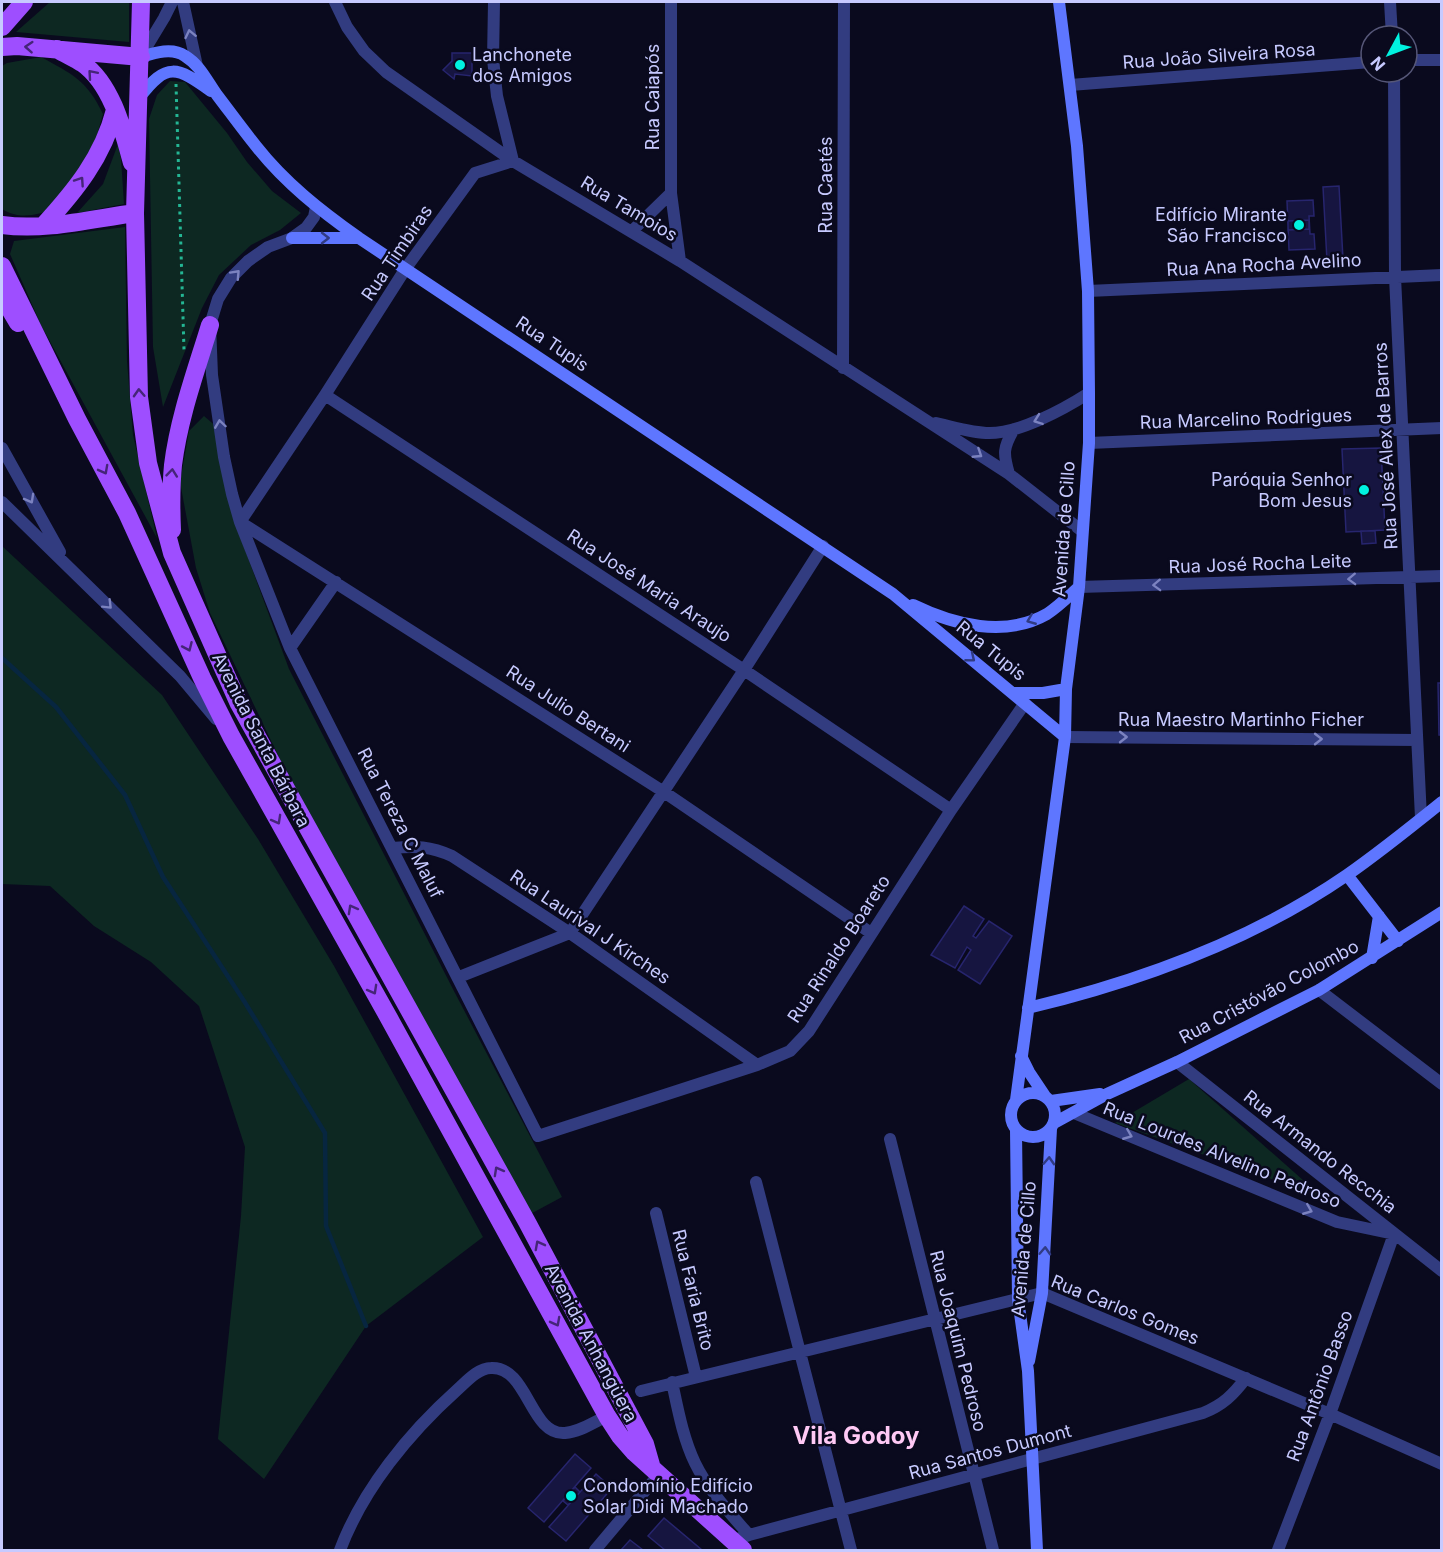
<svg xmlns="http://www.w3.org/2000/svg" width="1443" height="1552" font-family="Inter,sans-serif">
<rect width="100%" height="100%" fill="#0a0a1e"/>
<path fill="#0d2822" d="M50 2H129V42L16 32Z
M41 57C72 74 87 80 103 114L94 146 55 209C36 215 20 220 2 209V66L7 63Z
M170 81 185 82 227 133 247 162 272 191 301 213 280 230 251 245 219 275 202 308 163 407 153 347 149 119 157 95Z
M118 144 121 159 124 204 77 213 103 184Z
M125 227 127 361 133 435 157 538 41 325 10 254 14 241Z
M204 416 218 428 234 520 289 669 455 993 562 1197 523 1218 298 797 210 613 196 568 180 482 189 431Z
M2 546 162 695 258 839 334 966 483 1237 366 1326 264 1479 218 1439 241 1216 245 1147 199 1006 151 962 94 926 50 886 2 884Z
M1189 1079 1322 1197 1115 1123Z"/>
<g fill="none" stroke-linecap="round" stroke-linejoin="round">
<path stroke="#072640" stroke-width="4.5" d="M2 658 56 707 125 795 163 877 244 1001 325 1133 326 1226 366 1326"/>
</g>
<path fill="#161540" stroke="#27256e" stroke-width="1.5" d="M452 53H472V76L455 74 454 79 443 70 452 61Z
M1339 186 1343 259 1327 261 1323 187Z
M1313 200 1314 216H1309L1310 234H1314L1315 249 1289 250 1287 201Z
M1309 220V229L1288 230V221Z
M1381 448 1385 530 1346 532 1342 449Z
M1361 531H1375L1376 543 1362 544Z
M1438 683H1442V735H1439Z
M964 906 984 919 973 936 976 938 989 921 1012 936 980 984 958 970 971 950 967 947 955 968 931 955Z
M575 1454 591 1468 544 1522 528 1508Z
M596 1474 612 1488 566 1541 549 1527Z
M575 1487 580 1492 568 1505 563 1501Z
M664 1518 702 1550H665L648 1536Z
M630 1540 643 1550H621Z"/>
<g fill="none" stroke-linecap="round" stroke-linejoin="round">
<path stroke="#24b694" stroke-width="3" stroke-dasharray="3 4.5" stroke-linecap="butt" d="M176 84 184 350"/>
<path stroke="#323c80" stroke-width="12" d="M183 2 197 66
M335 2 347 27 364 51 386 72 513 161 680 261 1009 474 1082 531
M671 2V193L680 261
M1390 2 1392 36
M141 56 164 18 172 2
M1407 60H1442
M1394 72 1395 277 1421 818
M1070 85 1371 62
M316 207 314 217 306 228 292 238 268 247 248 261 231 278 218 299 210 325 212 375 224 457 232 494 240 522 290 648 538 1136 757 1065 790 1051 809 1031 951 810 1025 703
M632 231 671 193
M1088 291 1442 275
M843 368 844 2
M325 395 744 670 951 810
M936 423C952 427 969 432 986 433 1017 435 1064 409 1089 393
M1089 443 1442 428
M2 448 60 552
M1009 474C1003 453 1003 448 1014 429
M2 502 180 676 216 719
M240 522 664 792 871 933
M240 522 325 395 406 268 475 173 513 161 497 96 493 59 494 2
M1079 587 1442 576
M290 648 336 582
M1065 737 1417 740
M392 848C416 846 430 846 452 856L570 933 757 1065
M459 977 570 933 744 670 823 546
M1319 990 1442 1084
M1177 1062 1442 1271
M1074 1113 1337 1222 1394 1234
M890 1139 993 1550
M756 1182 851 1550
M656 1213 696 1377
M672 1382C678 1410 683 1438 695 1463 708 1490 730 1513 749 1535
M641 1391 1042 1293 1330 1414 1442 1464
M732 1541 749 1535 1203 1413C1223 1405 1233 1395 1246 1378
M340 1550C363 1489 409 1433 457 1390 466 1382 478 1368 491 1368 528 1366 530 1436 565 1433 580 1432 594 1422 607 1416
M595 1550 660 1473
M1278 1550 1330 1414 1394 1234"/>
<path stroke="#5e76ff" stroke-width="12" d="M141 57C154 53 172 47 185 56 200 65 207 81 217 95 230 112 243 130 256 146 285 183 321 211 359 238L893 594 1065 737
M139 98C167 61 177 67 211 91
M292 238H359
M913 605C954 625 1005 638 1047 614 1058 607 1069 596 1079 587
M1014 693H1043L1066 689
M1347 875 1398 941
M1372 958 1379 916
M1028 1008C1141 981 1251 941 1347 875 1380 852 1411 827 1442 802
M1021 1056 1029 1072 1045 1096
M1011 1115a22 22 0 1 1 44 0a22 22 0 1 1-44 0Z
M1016 1100 1065 737 1066 689 1079 587 1089 443V393L1088 291 1077 146 1059 2
M1051 1101 1100 1094
M1054 1123 1107 1094 1177 1062 1319 990 1442 912
M1016 1130 1018 1299 1028 1371 1037 1550
M1029 1361 1042 1293 1051 1129"/>
<path stroke="#9e4eff" stroke-width="18" d="M141 2 135 213 139 397 148 463 172 553 239 704 527 1222 645 1444 651 1465
M2 27 24 2
M2 47 17 46 141 57
M57 49C65 54 74 58 82 63 112 84 123 130 132 163
M2 225C45 231 91 219 135 213
M43 226C75 191 103 157 115 110
M2 266 77 419 127 513 202 678 231 736 390 1020 607 1416 620 1436 634 1452 743 1550
M2 296 18 323
M172 530C171 508 171 486 173 465 179 417 196 371 210 325"/>
</g>
<defs><path id="oneway-chevron" d="M-2-3.5L2.5 0L-2 3.5" fill="none" stroke-width="1.6" stroke-linecap="round" stroke-linejoin="round" transform="scale(1.5)"/></defs>
<g stroke="#7c83c0">
<use href="#oneway-chevron" transform="translate(190 34) rotate(-102)"/>
<use href="#oneway-chevron" transform="translate(236 274) rotate(-47)"/>
<use href="#oneway-chevron" transform="translate(1038 420) rotate(160)"/>
<use href="#oneway-chevron" transform="translate(220 424) rotate(-98)"/>
<use href="#oneway-chevron" transform="translate(978 454) rotate(33)"/>
<use href="#oneway-chevron" transform="translate(30 499) rotate(61)"/>
<use href="#oneway-chevron" transform="translate(1352 579) rotate(178)"/>
<use href="#oneway-chevron" transform="translate(1157 585) rotate(178)"/>
<use href="#oneway-chevron" transform="translate(108 605) rotate(45)"/>
<use href="#oneway-chevron" transform="translate(1123 737)"/>
<use href="#oneway-chevron" transform="translate(1318 739)"/>
<use href="#oneway-chevron" transform="translate(1128 1135) rotate(22)"/>
<use href="#oneway-chevron" transform="translate(1308 1210) rotate(22)"/>
</g>
<g stroke="#452578">
<use href="#oneway-chevron" transform="translate(29 47) rotate(-176)"/>
<use href="#oneway-chevron" transform="translate(92 74) rotate(-131)"/>
<use href="#oneway-chevron" transform="translate(80 181) rotate(-56)"/>
<use href="#oneway-chevron" transform="translate(139 393) rotate(-93)"/>
<use href="#oneway-chevron" transform="translate(104 470) rotate(62)"/>
<use href="#oneway-chevron" transform="translate(172 473) rotate(-84)"/>
<use href="#oneway-chevron" transform="translate(188 647) rotate(66)"/>
<use href="#oneway-chevron" transform="translate(277 820) rotate(61)"/>
<use href="#oneway-chevron" transform="translate(352 909) rotate(-119)"/>
<use href="#oneway-chevron" transform="translate(373 990) rotate(61)"/>
<use href="#oneway-chevron" transform="translate(498 1171) rotate(-119)"/>
<use href="#oneway-chevron" transform="translate(539 1245) rotate(-118)"/>
<use href="#oneway-chevron" transform="translate(556 1322) rotate(62)"/>
</g>
<g stroke="#303b83">
<use href="#oneway-chevron" transform="translate(325 238)"/>
<use href="#oneway-chevron" transform="translate(1031 620) rotate(158)"/>
<use href="#oneway-chevron" transform="translate(971 658) rotate(39)"/>
<use href="#oneway-chevron" transform="translate(1049 1161) rotate(-87)"/>
<use href="#oneway-chevron" transform="translate(1045 1251) rotate(-87)"/>
</g>
<g fill="#00f2e0" stroke="#0a0a1e" stroke-width="2">
<circle cx="460" cy="65" r="6"/>
<circle cx="1299" cy="225" r="6"/>
<circle cx="1364" cy="490" r="6"/>
<circle cx="571" cy="1496" r="6"/>
</g>
<g text-anchor="middle" stroke-width="5" stroke-linejoin="round" paint-order="stroke">
<g font-size="18" fill="#c7caff" stroke="#0a0a1e" text-anchor="start">
<text x="472" y="61">Lanchonete<tspan x="472" dy="21">dos Amigos</tspan></text>
<text x="1287" y="221" text-anchor="end">Edifício Mirante<tspan x="1287" dy="21">São Francisco</tspan></text>
<text x="1352" y="486" text-anchor="end">Paróquia Senhor<tspan x="1352" dy="21">Bom Jesus</tspan></text>
<text x="583" y="1492">Condomínio Edifício<tspan x="583" dy="21">Solar Didi Machado</tspan></text>
</g>
<g font-size="18" fill="#c7caff" stroke="#0a0a1e">
<text transform="translate(1219 56) rotate(-4)" y="6">Rua João Silveira Rosa</text>
<text transform="translate(653 97) rotate(-90)" y="6">Rua Caiapós</text>
<text transform="translate(826 185) rotate(-90)" y="6">Rua Caetés</text>
<text transform="translate(629 209) rotate(31)" y="6">Rua Tamoios</text>
<text transform="translate(397 253) rotate(-56)" y="6">Rua Timbiras</text>
<text transform="translate(1264 265) rotate(-3)" y="6">Rua Ana Rocha Avelino</text>
<text transform="translate(552 344) rotate(34)" y="6">Rua Tupis</text>
<text transform="translate(1246 419) rotate(-2)" y="6">Rua Marcelino Rodrigues</text>
<text transform="translate(1386 446) rotate(-93)" y="6">Rua José Alex de Barros</text>
<text transform="translate(1064 529) rotate(-86)" y="6">Avenida de Cillo</text>
<text transform="translate(1260 564) rotate(-2)" y="6">Rua José Rocha Leite</text>
<text transform="translate(649 586) rotate(33)" y="6">Rua José Maria Araujo</text>
<text transform="translate(991 651) rotate(39)" y="6">Rua Tupis</text>
<text transform="translate(568 709) rotate(33)" y="6">Rua Julio Bertani</text>
<text x="1241" y="726">Rua Maestro Martinho Ficher</text>
<text transform="translate(261 740) rotate(63)" y="6">Avenida Santa Bárbara</text>
<text transform="translate(400 823) rotate(63)" y="6">Rua Tereza C Maluf</text>
<text transform="translate(590 927) rotate(34)" y="6">Rua Laurival J Kirches</text>
<text transform="translate(839 949) rotate(-57)" y="6">Rua Rinaldo Boareto</text>
<text transform="translate(1269 992) rotate(-28)" y="6">Rua Cristóvão Colombo</text>
<text transform="translate(1320 1152) rotate(38)" y="6">Rua Armando Recchia</text>
<text transform="translate(1222 1155) rotate(22)" y="6">Rua Lourdes Alvelino Pedroso</text>
<text transform="translate(1024 1249) rotate(-85)" y="6">Avenida de Cillo</text>
<text transform="translate(693 1290) rotate(76)" y="6">Rua Faria Brito</text>
<text transform="translate(1125 1310) rotate(22)" y="6">Rua Carlos Gomes</text>
<text transform="translate(958 1341) rotate(76)" y="6">Rua Joaquim Pedroso</text>
<text transform="translate(591 1343) rotate(62)" y="6">Avenida Anhangüera</text>
<text transform="translate(1320 1386) rotate(-70)" y="6">Rua Antônio Basso</text>
<text transform="translate(990 1452) rotate(-15)" y="6">Rua Santos Dumont</text>
</g>
<g font-size="24" font-weight="bold" fill="#ffc9f5" stroke="#0a0a1e">
<text x="856" y="1444">Vila Godoy</text>
</g>
</g>
<rect width="1443" height="1552" fill="none" stroke="#c7caff" stroke-width="6"/>
<g transform="translate(1389 54) rotate(229)"><circle r="28" fill="#0a0a1e" stroke="#565778" stroke-width="1.5"/>
<path d="M0-4.5L10 22L0 15L-10 22Z" fill="#00f2e0"/>
<text y="-9" font-size="16" font-weight="bold" text-anchor="middle" fill="#c7caff">N</text>
</g>
</svg>
